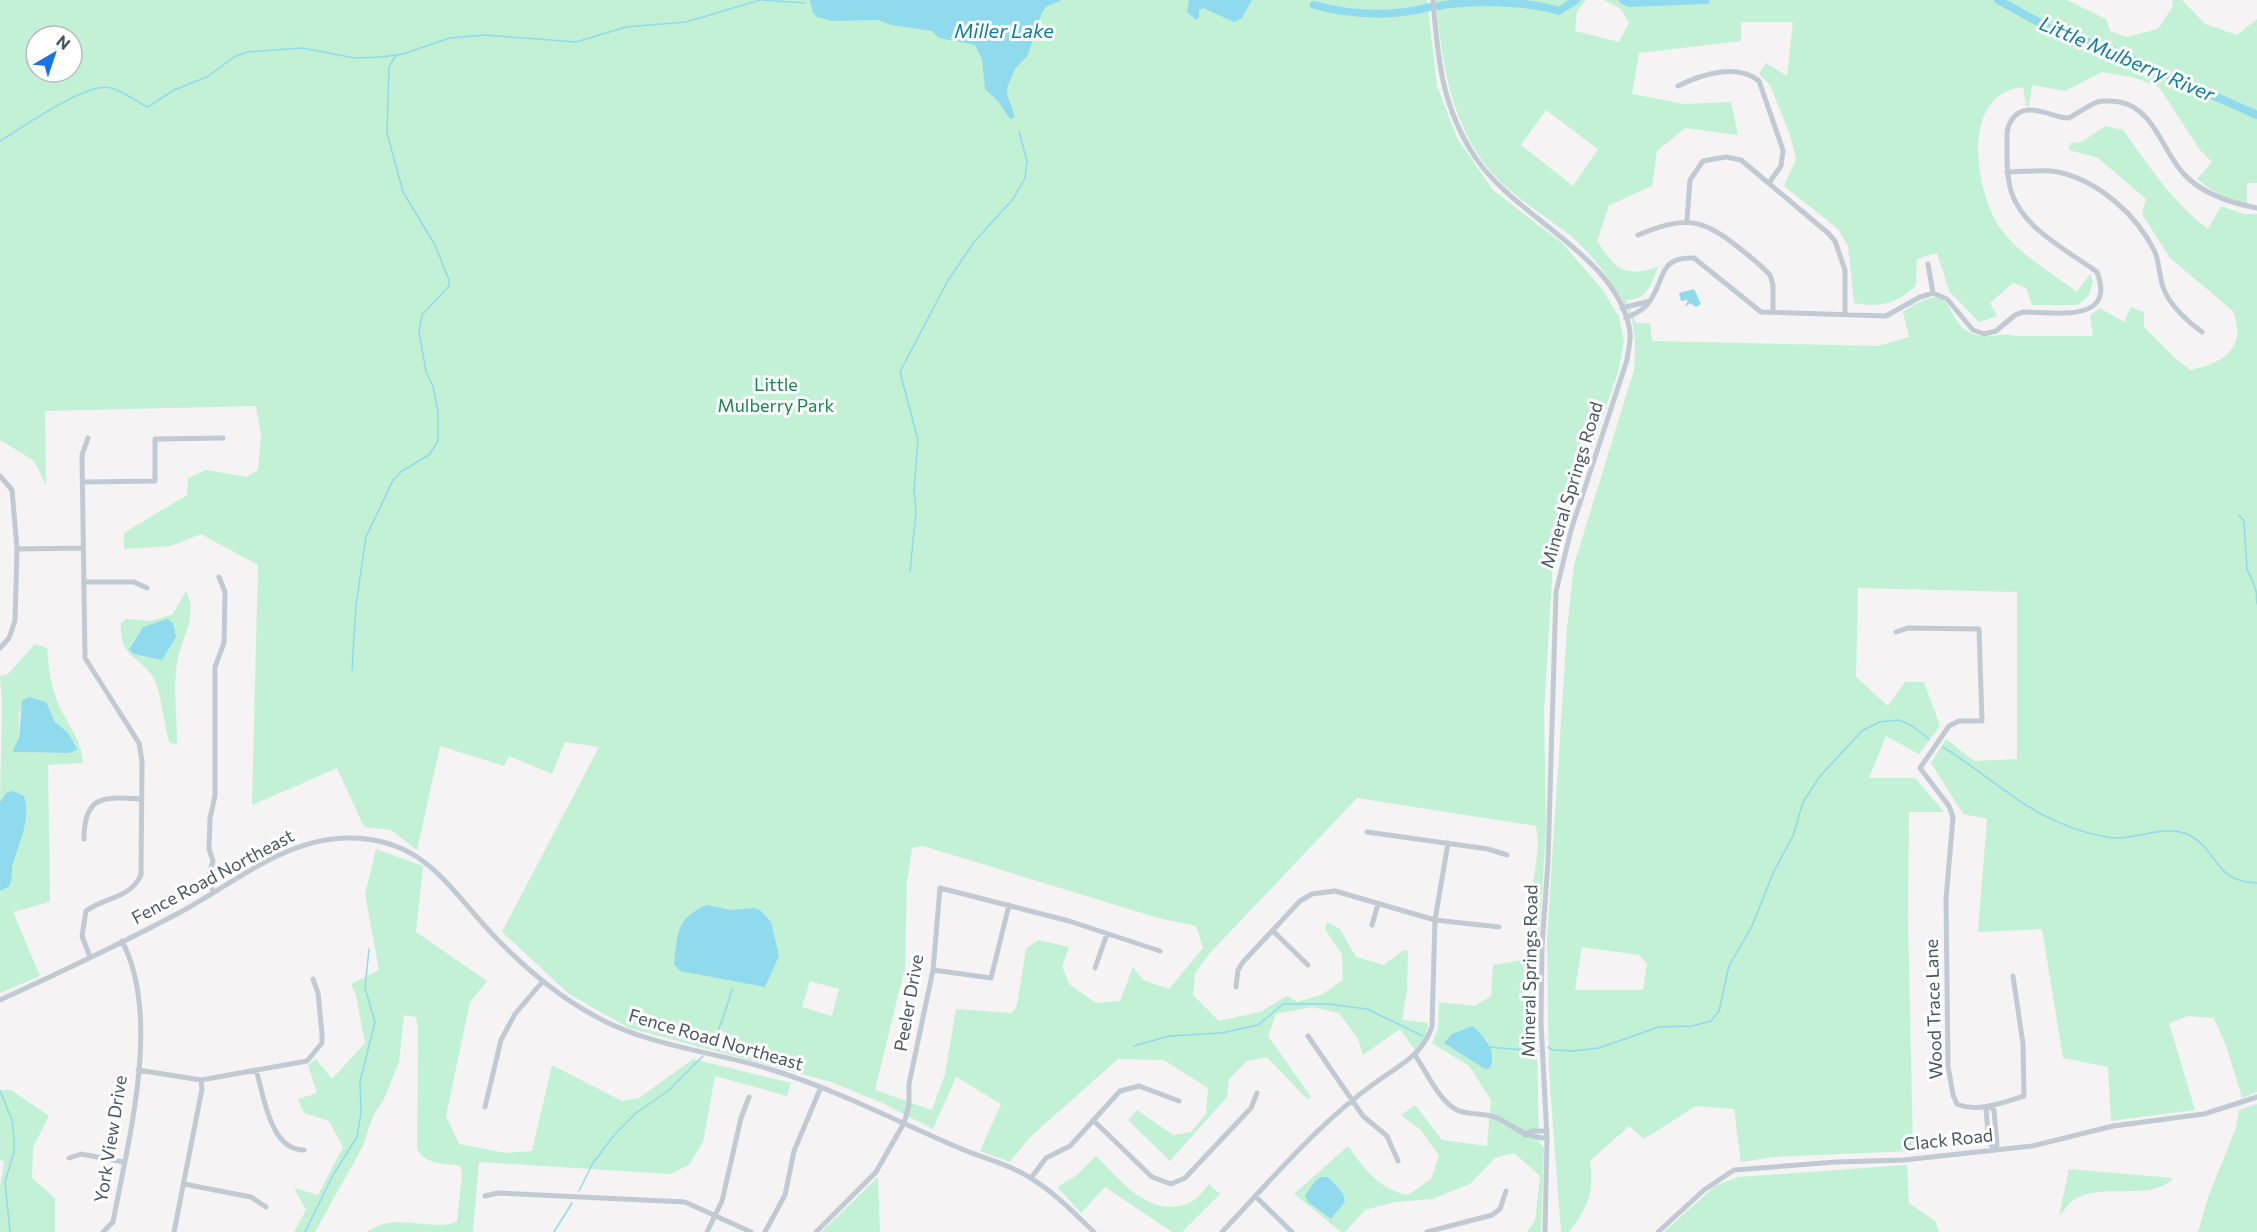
<svg xmlns="http://www.w3.org/2000/svg" width="2257" height="1232" font-family="Commissioner,sans-serif">
<rect width="100%" height="100%" fill="#f5f3f3"/>
<path fill="#c3f1d5" fill-rule="evenodd" d="M0 0H1427L1437 86 1457 138 1493 190 1563 244 1602 289 1619 317 1624 342 1618 372 1553 562 1544 712 1546 827 1536 992 1539 1142 1544 1147 1541 1232H1527L1535 1221 1540 1176 1514 1153 1495 1158 1471 1183 1433 1199 1395 1202 1365 1210 1345 1232H1341L1294 1194 1348 1146C1364 1169 1380 1190 1408 1195L1431 1179 1439 1156 1421 1130 1401 1115 1415 1105 1442 1140 1487 1146 1491 1100 1469 1066 1432 1043 1438 1029 1439 1002 1475 1006 1491 996 1493 965 1529 959C1534 944 1528 928 1529 913 1530 882 1542 857 1536 826L1357 798 1209 954 1195 973 1193 995 1219 1021 1260 1012 1287 996 1297 1002 1321 995 1343 980 1342 955 1325 929 1327 922 1340 929 1356 957 1384 965 1404 950 1408 951 1407 990 1402 1020 1428 1023 1425 1038 1415 1050 1400 1029 1363 1055 1358 1039 1339 1013 1312 1007 1276 1014 1268 1036 1311 1097 1308 1100 1267 1057 1247 1061 1229 1079 1227 1097 1170 1161 1128 1120 1137 1110 1173 1135 1191 1132 1206 1114 1208 1088 1164 1060 1118 1059 1030 1137 1010 1162 980 1151 1001 1104 956 1077 933 1129 882 1103 831 1082 629 1028 569 994 502 932 599 747 565 742 552 774 509 756 504 766 440 746 417 850 391 830 364 827 337 768 252 805 258 565 201 534 171 546 124 549V533L187 495 188 478 206 470 247 477 258 470 261 436 256 406 45 411 46 485 34 461 0 440ZM36 36H72V72H36ZM923 846 1158 918 1196 926 1203 948 1169 989 1143 980 1133 967 1120 1001 1096 1003 1069 984 1062 966 1069 947 1038 940 1026 949 1017 1005 1012 1013 956 1009 945 1074 932 1110 875 1090 905 967 907 881 912 848ZM810 981 839 989 832 1016 802 1007ZM1487 1039 1491 1057 1485 1069 1445 1042ZM1328 1178 1343 1193 1345 1202 1331 1219 1306 1196 1315 1181Z
M1436 0H1586L1577 11 1575 31 1619 42 1629 23 1621 9 1604 0H2067L2106 19 2110 31 2126 37 2158 29 2173 6 2172 0H2182L2205 24 2237 35 2257 19V183H2247V204L2223 198 2197 179 2212 162 2200 150 2159 87 2132 77 2102 72 2065 91 2032 85 2029 106H2026L2023 87C1963 93 1974 179 1994 218 2011 250 2049 271 2077 292L2090 274 2093 281 2089 295 2078 305H2032L2026 288 2013 283 1990 303 1997 316 1979 322 1949 291 1937 253 1917 259 1916 285C1899 304 1877 308 1854 303L1848 246 1838 229 1784 186 1796 159 1790 135 1770 85 1759 74 1766 63 1787 76 1793 22H1741V41L1639 53 1632 94 1684 104 1731 102 1738 135 1685 128 1657 151 1652 186 1609 205 1597 241C1616 269 1623 278 1658 267 1651 285 1647 300 1626 300L1636 323H1650L1652 341 1878 346 1909 337 1903 312C1961 273 1939 323 1975 335 1989 339 2001 332 2015 336H2093L2090 315 2100 308 2124 322 2131 307 2144 312V327L2177 360 2191 370C2224 363 2247 348 2233 311L2170 258 2142 214 2146 199 2098 158 2069 150 2070 143 2082 142 2105 126 2123 130C2149 166 2172 202 2208 229L2221 206 2244 214H2257V1092L2242 1098 2227 1048 2214 1018 2188 1016 2169 1023 2195 1110 2111 1121 2108 1067 2063 1058 2042 929 1978 932 1987 819 1963 814 1931 763 1946 739 1974 761 2017 759V592L1858 588 1856 677 1888 706 1905 682H1924L1940 726 1919 754 1886 736 1869 778H1915L1944 812H1909L1908 919 1913 1151 1773 1157 1741 1162 1734 1109 1696 1106 1644 1139 1629 1126 1590 1161C1594 1193 1589 1206 1569 1232H1561L1549 1073 1547 939 1567 628 1574 565 1634 370C1635 355 1636 340 1633 325 1627 298 1592 254 1571 236 1539 211 1502 191 1479 156 1448 109 1441 55 1436 0ZM1546 110 1598 149 1573 186 1521 145ZM1582 947 1639 955 1647 964 1643 990H1575Z
M186 591C199 617 181 637 177 663 173 689 177 718 177 744L170 743C163 725 162 687 151 674 135 654 119 655 121 623L127 619 151 621 173 614ZM143 627 176 637 162 659 138 654 129 647Z
M35 644 47 648C49 668 50 685 58 703 67 725 82 739 83 763L48 765 50 902 13 912 40 976 0 993V891L9 887C13 880 11 872 13 864 18 843 33 817 24 796L6 793 0 802 2 703 0 676 8 674ZM48 706C52 726 70 732 78 750L69 753 14 752 19 738V715L22 707Z
M376 849 423 866 416 932 487 981 470 1002 446 1116 459 1144 506 1153 532 1151 552 1065 622 1101 639 1098 693 1059 791 1083 787 1096 715 1076 703 1142 689 1165 670 1174 479 1162 473 1232H367C395 1211 430 1232 457 1222L462 1175 460 1166C442 1162 427 1166 417 1149L418 1029 416 1017 404 1015 399 1062 384 1099 373 1116 363 1146 315 1232H294L306 1210 294 1188 318 1195 343 1147 329 1121 304 1113 298 1099 317 1093 308 1065 316 1059 332 1079 365 1043 356 995 351 984 379 970 365 894Z
M0 1090H11L49 1116 33 1147 32 1178 55 1198V1232H0V1187L4 1162 0 1160Z
M2257 1104V1232H2198L2208 1197 2236 1128 2239 1110Z
M1096 1156C1121 1181 1150 1219 1189 1203 1197 1200 1204 1190 1209 1184L1220 1194 1182 1232H1172L1105 1187 1081 1213 1057 1187 1077 1175Z
M1907 1165 1909 1203 1935 1221 1939 1232H1664L1715 1186 1738 1177Z
M2069 1169 2173 1178C2153 1203 2098 1180 2071 1202 2067 1206 2063 1212 2059 1216Z
M878 1177 880 1232H821Z"/>
<path fill="#90daee" d="M810 0H1062L1046 7 1042 12 1028 55 1015 69 1008 85 1007 94 1015 117 1010 119 998 101 985 89 982 59 975 45 939 38 932 31 891 25 878 20 833 21 817 17 813 13Z
M1189 0H1252L1242 18 1234 22 1203 8 1199 10V17L1196 20 1187 12Z
M1694 289 1701 304 1696 307 1690 303 1685 307 1688 300 1681 301 1679 293Z
M167 619 173 623 176 637 162 660 134 654 129 649 143 627Z
M29 697 46 702 55 722 68 733 78 750 69 753 14 752 13 750 19 738 22 701Z
M13 791 24 796C32 818 19 842 13 864 11 872 13 880 9 887L0 891V802L6 793Z
M707 905 731 910 754 908 760 910 771 922 779 956 765 987 680 971 674 964C678 935 675 918 707 905Z
M1472 1026C1485 1037 1497 1050 1490 1068L1485 1069 1444 1043 1452 1034Z
M1321 1177H1328L1343 1193 1345 1202 1331 1219 1308 1202 1305 1196 1315 1181Z"/>
<g fill="none" stroke-linecap="round" stroke-linejoin="round">
<path stroke="#90daee" stroke-width="1.5" d="M762 0 805 3
M0 141C22 128 87 81 111 88 124 91 136 102 148 107L174 90 207 77 234 57 247 52 302 48 355 58 381 57 403 54 450 38 485 35 576 42 626 27 686 22 760 0
M2239 515 2244 521 2247 569 2256 590 2257 604
M910 571 916 512 914 490 918 440 900 372 947 282 974 242 1013 199 1025 178 1027 161 1019 131
M352 670 356 605 366 537 393 480 402 471 429 455 438 441V412L433 386 426 372 419 331 422 315 449 286V280L435 245 403 192 387 133 389 67 396 55
M1943 747C2002 784 2034 824 2107 837 2132 842 2165 823 2189 835 2219 850 2212 881 2257 883
M709 1046C721 1029 726 1009 732 989
M1134 1046 1169 1036 1221 1033 1258 1025 1283 1004H1328L1367 1009 1423 1036
M1488 1047 1538 1051
M1548 1047 1553 1050 1573 1051 1599 1048 1659 1027 1692 1026 1711 1021 1719 1011 1729 966 1752 926 1774 871 1793 836 1803 802 1821 775 1862 731 1879 722 1899 720 1911 725 1929 739
M0 1091 12 1120 14 1136V1152L5 1182 10 1232
M579 1191 593 1163 614 1135 636 1113 668 1091 703 1056
M305 1232 333 1175 357 1137 361 1113 360 1082 375 1022 365 988 369 949
M554 1232 572 1203"/>
<path stroke="#90daee" stroke-width="8" d="M1623 0 1629 3 1706 0
M1998 0 2053 30 2111 50 2257 115
M1314 5C1351 15 1392 17 1430 7
M1439 6C1468 0 1530 1 1559 11L1576 0"/>
<path stroke="#c1cad2" stroke-width="5" d="M1433 0C1438 59 1441 105 1475 157 1515 218 1619 256 1630 332 1631 341 1628 351 1627 360L1571 530 1556 592 1548 861 1542 946 1541 1023 1547 1138 1545 1232
M1678 86C1702 74 1737 63 1759 81L1783 150 1781 166 1769 183
M2007 172C2023 172 2043 169 2058 172 2099 181 2137 215 2155 252 2160 264 2159 280 2165 292 2172 307 2189 323 2202 332
M1687 220 1690 180 1703 161 1726 157 1741 160 1828 233 1835 241 1845 270V313
M1638 235C1683 217 1699 216 1738 247 1749 256 1760 264 1770 275L1773 285V313
M1928 264 1933 293
M1622 308 1650 301
M1626 318C1634 314 1642 311 1647 305 1666 283 1656 256 1694 258L1761 312 1886 316 1920 297 1933 293 1947 299 1973 330 1984 334 1996 331 2015 315 2023 312C2054 312 2117 324 2097 272 2067 250 2022 228 2011 191 2006 173 2007 154 2007 136 2007 123 2015 111 2028 110 2042 109 2055 118 2069 118 2078 113 2088 106 2097 102 2104 100 2113 101 2120 102 2154 109 2162 150 2183 173 2201 194 2231 203 2257 208
M88 438 82 455 85 658 139 743 142 761 141 875C130 899 105 897 86 911L82 936 90 957
M0 476 12 490 17 549 15 621 9 638 0 648
M83 482 155 481V439L223 438
M17 549 83 548
M84 582H134L147 588
M1896 632 1908 628 1979 629 1982 721H1959L1949 726 1920 768 1949 806 1953 817 1946 899 1948 1066 1953 1095 1957 1104C1978 1113 2004 1102 2024 1096L2023 1044 2013 976
M1367 832 1488 849 1507 855
M84 839C84 794 104 797 142 799
M213 892 208 877 213 861 209 849 210 818 215 796V667L224 643 225 592 219 577
M1372 925 1378 904
M1273 931 1308 965
M1095 968 1107 934
M933 970 991 978 1009 905
M1236 987 1238 970 1243 962 1300 901 1312 894 1335 891 1435 920 1499 927
M0 1000C59 973 118 945 175 915 229 887 281 840 345 838 424 836 448 888 495 937 524 967 556 995 593 1015 645 1045 709 1051 766 1068 833 1088 894 1120 957 1147 981 1158 1010 1164 1032 1179 1055 1193 1074 1213 1094 1232
M1308 1036 1363 1116 1387 1136 1398 1161
M1415 1055C1426 1071 1439 1101 1457 1110 1470 1116 1485 1112 1497 1118 1516 1127 1525 1138 1547 1138
M138 1070 201 1080 307 1061 322 1043V1034L318 993 313 979
M256 1070C264 1096 270 1150 304 1150
M1990 1106 1986 1110 1989 1142 1995 1150
M1990 1106 1994 1110 1997 1145 1995 1150
M485 1107 501 1040 515 1014 543 981
M1093 1120 1152 1177 1171 1184 1185 1178 1251 1108 1257 1093
M1525 1135 1531 1131H1547
M69 1158 81 1154 124 1162
M1031 1178 1046 1158 1070 1146 1120 1091 1139 1086 1179 1101
M184 1184 251 1197 266 1207
M485 1196 498 1193 685 1202 751 1232
M1255 1196 1292 1232
M103 1232 113 1222C128 1141 162 1017 122 941
M174 1232 202 1089 201 1080
M707 1232 722 1201 741 1118 749 1097
M765 1232 785 1195 794 1151 821 1087
M816 1232 876 1172 904 1123 909 1105V1084L933 970 940 888 1069 921 1160 951
M1222 1232C1272 1179 1319 1122 1379 1080 1402 1064 1424 1053 1432 1026L1435 920 1448 843
M1427 1232 1492 1215 1500 1209 1506 1191
M1658 1232 1704 1190 1734 1170 1836 1162 1904 1160 2032 1146 2113 1126 2204 1114 2257 1097"/>
</g>
<g text-anchor="middle" stroke-width="6" stroke-linejoin="round" paint-order="stroke">
<g font-size="18" fill="#17864f" stroke="#fff">
<text x="776" y="391">Little<tspan x="776" dy="21">Mulberry Park</tspan></text>
</g>
<g font-size="18" fill="#4a5661" stroke="#fff">
<text transform="translate(1572 485) rotate(-73)" y="6">Mineral Springs Road</text>
<text transform="translate(213 877) rotate(-28)" y="6">Fence Road Northeast</text>
<text transform="translate(1530 971) rotate(-89)" y="6">Mineral Springs Road</text>
<text transform="translate(909 1003) rotate(-80)" y="6">Peeler Drive</text>
<text transform="translate(1934 1009) rotate(-92)" y="6">Wood Trace Lane</text>
<text transform="translate(716 1040) rotate(16)" y="6">Fence Road Northeast</text>
<text transform="translate(111 1139) rotate(-81)" y="6">York View Drive</text>
<text transform="translate(1948 1140) rotate(-6)" y="6">Clack Road</text>
</g>
<g font-size="20" font-style="italic" fill="#0c7c9b" stroke="#fff">
<text x="1004" y="38">Miller Lake</text>
<text transform="translate(2127 59) rotate(23)" y="7">Little Mulberry River</text>
</g>
</g>
<g transform="translate(54 54) rotate(39)"><circle r="28" fill="#ffffff" stroke="#b7bbc0" stroke-width="1.5"/>
<path d="M0-4.5L10 22L0 15L-10 22Z" fill="#1a73e8"/>
<text y="-9" font-size="16" font-weight="bold" text-anchor="middle" fill="#4a5661">N</text>
</g>
</svg>
